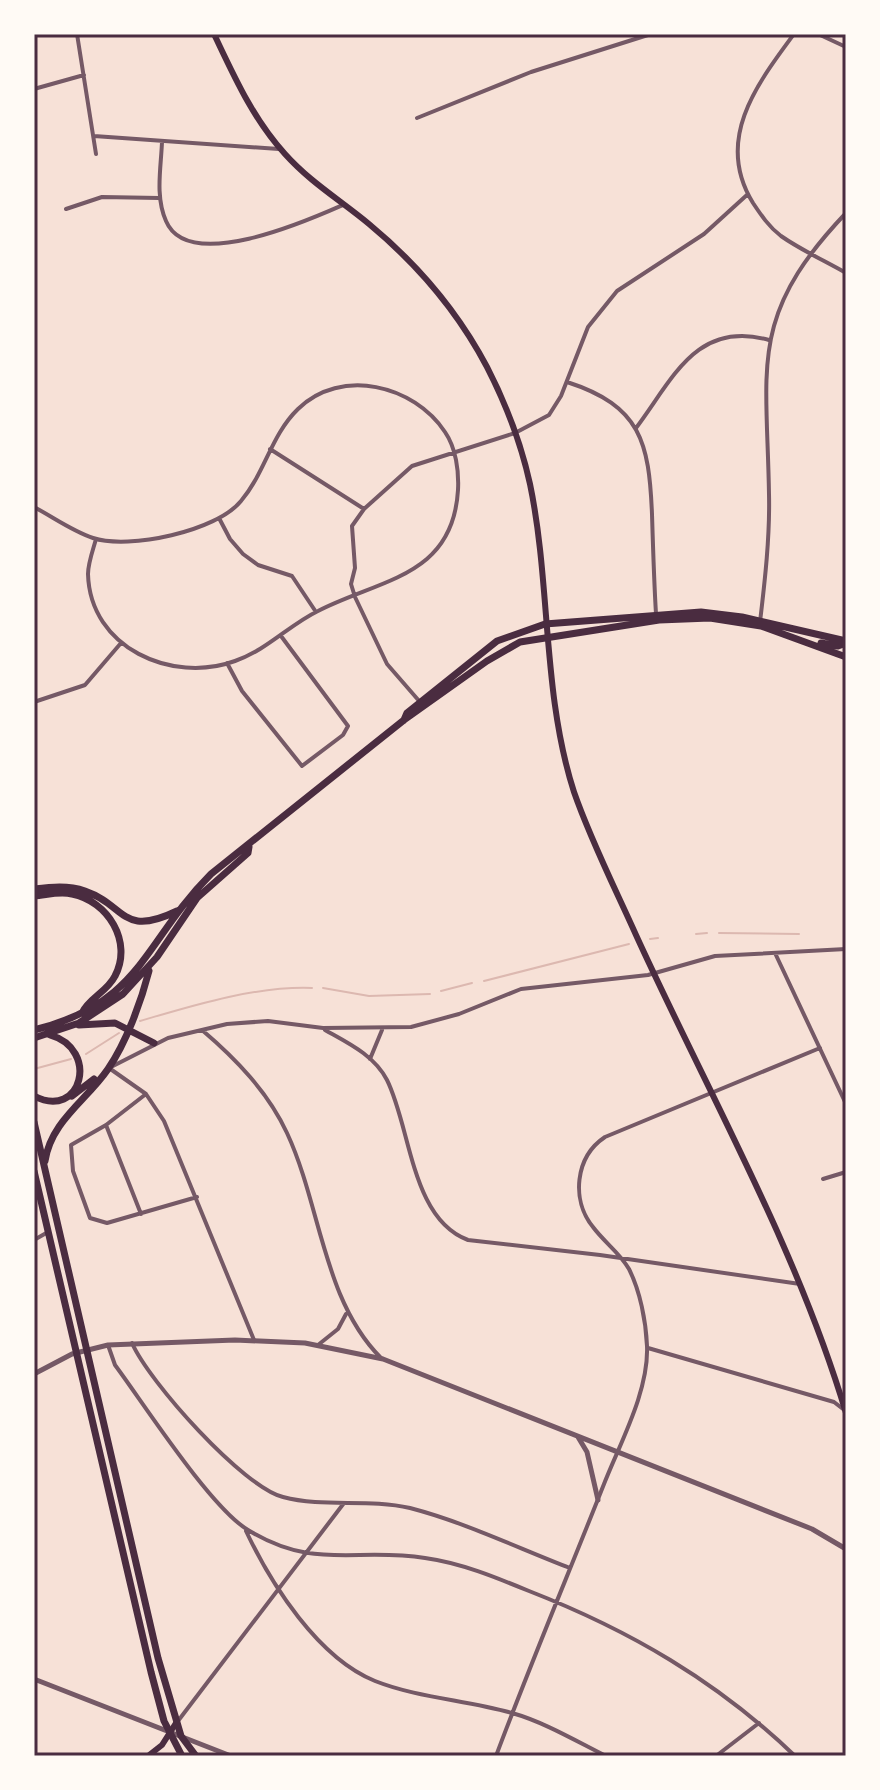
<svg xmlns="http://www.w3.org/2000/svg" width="880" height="1790" font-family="Helvetica,sans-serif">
<rect width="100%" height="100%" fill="#f7e1d7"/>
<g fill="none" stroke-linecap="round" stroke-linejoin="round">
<path stroke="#dcb8b0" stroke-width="2" d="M719 933 799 934
M696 934 707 933
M650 939 658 938
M484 981 629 944
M323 988 369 996 430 994
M441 991 472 983
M140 1021C194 1005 255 986 312 988
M86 1054 119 1033
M34 1069 71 1059"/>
<path stroke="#755966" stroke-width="4" d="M77 34 96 154
M794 34C757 84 714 140 753 203 761 215 769 227 781 236 801 250 825 261 846 273
M818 34 846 47
M34 89 84 75
M417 118 531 72 651 34
M94 136 279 149
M162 142C161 168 155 196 166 221 188 274 309 220 343 205
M66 209 102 197 159 198
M567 382C641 406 649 442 652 514 653 547 654 581 656 614
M636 428C673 379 696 320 769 340
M270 449 364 509
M34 507C53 517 72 531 93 538 129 550 217 531 241 501 265 473 271 435 298 409 341 367 414 385 445 432 456 448 459 471 458 490 453 577 380 579 318 611 289 625 267 650 235 661 172 684 90 648 88 574 88 563 93 550 96 539
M219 518 230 539 243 554 258 565 292 576 316 612
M760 622C765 580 770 536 769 494 767 365 748 316 846 213
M227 663 242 691 302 766 343 735 348 726 281 636
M34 702 85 685 121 643
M420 702 387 664 355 597 351 584 355 568 352 526 364 509 412 466 515 433 549 415 561 396 588 327 617 291 704 234 748 194
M775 953 846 1104
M202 1030C236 1059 268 1092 287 1133 321 1206 323 1300 381 1358
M325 1030C348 1043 374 1055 387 1080 411 1128 411 1219 468 1240L600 1255 800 1284
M370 1059 382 1030
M146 1094 106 1125 71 1145 73 1171 90 1218 107 1223 197 1197
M106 1125 141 1214
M823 1179 846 1172
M34 1240 48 1232
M254 1340 164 1121 146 1094 109 1068 168 1038 227 1024 268 1021 323 1028 411 1027 459 1014 521 989 648 975 715 956 846 949
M132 1343C149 1382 243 1487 283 1497 324 1508 368 1498 410 1508 464 1522 518 1548 570 1568
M108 1345 115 1365C144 1404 210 1507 248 1530 315 1571 355 1547 425 1558 461 1563 495 1577 529 1591 629 1630 717 1681 795 1756
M318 1345 338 1329 346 1314
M648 1348 834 1402 843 1409
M246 1531C271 1584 318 1658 375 1681 418 1698 467 1700 512 1713 544 1722 576 1741 606 1756
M178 1721 344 1503
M496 1756C530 1665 568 1575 604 1484 620 1443 649 1391 647 1346 646 1321 640 1291 629 1269 620 1253 604 1242 593 1227 571 1200 575 1157 605 1137L820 1048
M716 1756 759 1723"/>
<path stroke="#755966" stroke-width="5" d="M34 1374 72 1354 108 1345 235 1340 305 1343 383 1359 812 1529 846 1549
M578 1437 587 1452 598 1500
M34 1679 231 1756"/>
<path stroke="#4a2c40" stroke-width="6" d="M214 34C234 76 253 119 285 154 310 182 340 200 369 224 416 263 458 312 487 367 506 404 521 443 530 484 551 585 542 693 574 792 591 841 615 888 636 935 708 1093 796 1246 846 1413
M148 1756 162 1745 176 1723"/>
<path stroke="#4a2c40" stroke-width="7" d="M821 643 838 646 846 643
M404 720 407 713 497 641 545 624 701 612 742 617 846 641
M34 889C51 887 68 885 85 891 126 905 121 938 177 911
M34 896C47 895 59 891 72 894 108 901 133 942 115 976 107 992 89 998 82 1013
M79 1025 115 1023 154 1043
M34 1030C143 1003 143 942 211 874L404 720 487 661 520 642 659 620 710 618 761 626 846 657
M34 1038 79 1023 123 994 157 957 197 898 248 853 249 847
M34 1096C82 1121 100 1049 50 1035
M72 1096 94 1079
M34 1122 158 1658 181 1736 196 1756
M45 1161C51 1121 87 1100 108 1069 126 1043 141 1002 149 971
M34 1171 151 1672 164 1721 182 1756"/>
</g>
<rect width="880" height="1790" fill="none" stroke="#fffaf5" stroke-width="72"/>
<rect x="36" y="36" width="808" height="1718" fill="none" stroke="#4a2c40" stroke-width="3"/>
</svg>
